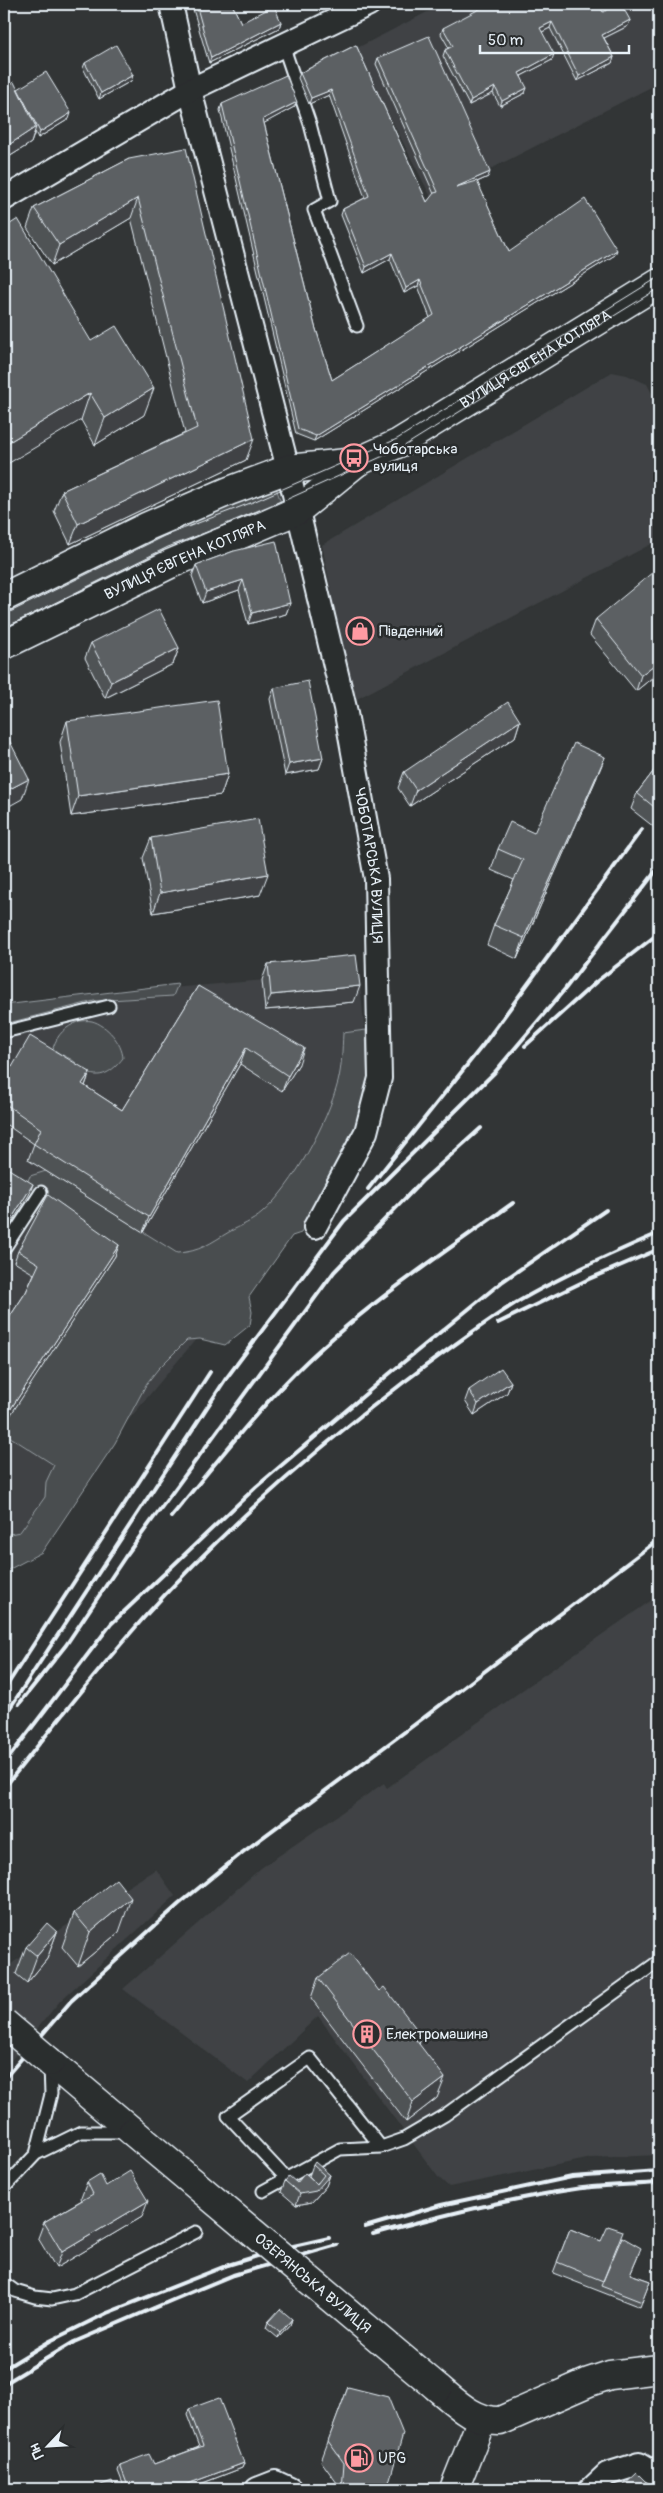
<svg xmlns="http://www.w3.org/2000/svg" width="663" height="2493" font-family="Pangolin,sans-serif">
<rect width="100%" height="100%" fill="#323536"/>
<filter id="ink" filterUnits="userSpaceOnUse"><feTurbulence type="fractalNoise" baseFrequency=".02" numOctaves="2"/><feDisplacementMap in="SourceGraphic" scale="10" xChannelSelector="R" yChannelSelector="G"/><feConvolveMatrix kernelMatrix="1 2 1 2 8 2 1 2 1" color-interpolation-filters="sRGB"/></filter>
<g filter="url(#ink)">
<path fill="#3f4244" d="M443 4H659V83L432 199 355 49Z
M612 372 627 375 647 384 659 407V540L353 701 322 545Z
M359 972 365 1034 334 1174 4 1569V1007L66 997Z
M659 1595V2155L592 2158 449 2187 438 2177 318 2016 248 2083 123 1989 261 1868 384 1783 387 1788 528 1686Z
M156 1869 175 1896 60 2001 4 2069V1969L64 1927Z"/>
<path fill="#494d4f" stroke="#989fa4" d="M276 487 282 506 4 633V610L168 530Z
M178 984 173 996 94 1001 4 1024V1005Z
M79 1021C83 1021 88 1020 92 1021 107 1025 122 1043 123 1058 113 1071 100 1081 84 1071 80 1069 79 1065 76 1063 69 1056 61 1057 53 1048 58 1033 65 1028 79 1021Z
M366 1030 368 1089 347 1161 301 1233 292 1236 249 1297 252 1312 250 1325 225 1345 200 1339 187 1340 158 1369 147 1383 115 1443 42 1552 8 1570 4 1579V1535L20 1532 45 1497 46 1482 54 1465 4 1433V1425L114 1256 44 1206 25 1187 30 1176 46 1171 177 1253C200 1252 210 1243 229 1232 240 1226 253 1221 262 1213 294 1185 327 1123 338 1082 342 1066 342 1050 343 1033Z"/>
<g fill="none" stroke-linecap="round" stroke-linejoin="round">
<g stroke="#e8f1f8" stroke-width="15">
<path id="service" d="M283 45 310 124 330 201 314 210 357 326
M4 1032 109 1006
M4 1249 41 1192
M36 2154 51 2094 50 2067
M285 2177 228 2116 310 2058 381 2147
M4 2188 36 2154 81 2132H127
M263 2191 340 2149 381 2147 404 2139 445 2115 659 1961
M4 2283 15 2291 35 2297 52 2299 75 2294 196 2232"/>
</g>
<g stroke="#e8f1f8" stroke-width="26">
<g id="minor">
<path id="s1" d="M171 4 190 90 288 469 345 708 376 879 380 1078 366 1132 315 1227"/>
<path d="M4 199 190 90 369 4"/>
<path d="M257 2489 275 2482 290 2489"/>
<path d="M591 2489 607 2474 639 2464 659 2476"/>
</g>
</g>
<g stroke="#e8f1f8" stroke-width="31">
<g id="secondary">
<path d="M4 597 148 526 229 491 288 469 357 462"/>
<path id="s2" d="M4 645 170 564 298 510 357 462 399 443 659 283"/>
<path d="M454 2489 482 2419"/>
</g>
</g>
<g stroke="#e8f1f8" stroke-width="31">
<path id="primary" d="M50 2062 133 2132
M438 2388C456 2403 475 2422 500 2421L589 2382 610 2375 659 2369"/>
</g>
<use href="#service" stroke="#2a2d2e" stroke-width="11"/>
<use href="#minor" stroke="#2a2d2e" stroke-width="22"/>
<use href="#secondary" stroke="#2a2d2e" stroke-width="28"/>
<use href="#primary" stroke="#2a2d2e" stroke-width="28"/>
<path stroke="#e8f1f8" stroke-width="1" d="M4 615 164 536 253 502 397 439 659 277
M4 628 168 547 259 512 401 448 659 288"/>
<path stroke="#e8f1f8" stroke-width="4" d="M525 1046 596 982 659 933
M368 1189 483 1045 642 829
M498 1323 589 1279 659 1249
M171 1517C212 1468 252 1416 297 1371 362 1307 439 1256 513 1203
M4 1690 210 1372
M19 1704 66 1645 125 1557 334 1272 422 1181 481 1128
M4 1717 225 1380 344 1221 495 1072 565 989 659 867
M4 1764 111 1624 256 1487 389 1374 503 1281 606 1210
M4 1788C51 1729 98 1669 148 1613 226 1527 312 1452 404 1382 440 1355 476 1328 514 1304 561 1276 610 1254 659 1233
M4 2079 71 2001 179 1904 243 1852 414 1725 659 1539
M365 2227 441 2205 572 2177 659 2171
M373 2234C440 2216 507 2199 575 2189 603 2185 631 2185 659 2183
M4 2369 50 2341 107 2313 228 2265 280 2249 329 2238
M4 2384 74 2342 175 2299 233 2275 337 2245"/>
<g stroke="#e8f1f8" stroke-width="31" stroke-linecap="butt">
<g id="primary-bridge">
<path d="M4 2023 50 2062"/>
<path id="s3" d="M133 2132 438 2388"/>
</g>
</g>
<use href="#primary-bridge" stroke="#2a2d2e" stroke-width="28"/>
</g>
<path fill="#4f5355" stroke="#e8f1f8" d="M195 4H232L241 23 281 22 279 28 209 63 193 9Z
M603 12 630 20 628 26 604 38 614 57 612 63 577 81 550 28 542 32 552 60 521 76 525 93 500 106 493 93 469 105 443 56 445 50 449 48 441 34 443 28Z
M356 45 427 202 434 194 376 64 378 58 488 177 477 182 509 252 615 255 314 441 296 434 220 110 222 104 297 102 294 107 264 123 315 326 332 380 430 318 418 286 404 293 390 259 364 273 341 215 343 209 365 198 329 95 309 104 298 78 300 73Z
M85 63 133 75 131 81 99 99 83 68Z
M4 88 18 89 69 119 38 138 35 132 31 143 4 160Z
M129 159 246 460 70 544 54 511 62 491 185 433 131 218 52 265 27 228 34 208Z
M91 341 144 415 95 445 81 420Z
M234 551 290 603 286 614 248 624 239 590 202 603 192 576 196 565Z
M596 619 659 672 636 691 590 635Z
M91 643 179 648 173 664 105 698 85 658Z
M274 688 323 758 319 769 285 775 270 699Z
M67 721 228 774 221 795 71 816 60 742Z
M520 721 515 737 410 806 398 788 404 772Z
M659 764V831L631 809 637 793Z
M597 777 517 959 487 945 494 925 514 880 491 870 498 849 534 833Z
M151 838 260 895 153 913 143 858Z
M268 964 354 1002 265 1010 262 980Z
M198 986 299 1064 282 1091 240 1064 143 1232 28 1160 34 1144 4 1123V1062L12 1067 90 1072 85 1086 122 1110Z
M119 1245 115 1256 8 1418 5 1429V1324L26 1292 34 1274 14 1262 18 1251Z
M511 1382 507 1393 474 1415 465 1401 469 1390Z
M74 1913 119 1932 78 1966 62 1947Z
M57 1932 47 1959 27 1983 16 1974 26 1947Z
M318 1978 379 1991 422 2036 419 2044 437 2098 406 2122 311 1998Z
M313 2165 330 2175 326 2186 312 2202 296 2205 281 2192 285 2181 317 2184 309 2176Z
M87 2182 106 2186 142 2217 56 2268 38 2238 44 2222 82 2200 81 2198Z
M570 2229 601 2241 622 2237 639 2253 630 2274 650 2281 640 2307 553 2273Z
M292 2319 290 2325 278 2338 266 2328 268 2322Z
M348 2387 387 2489H336L337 2483 321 2461Z
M189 2409 244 2463 242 2468 187 2489H125L118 2471 120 2465 154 2464 199 2447 187 2415Z"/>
<path fill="#404345" stroke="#e8f1f8" d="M630 20 628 26 600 40 602 35Z
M281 22 279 28 209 63 211 58Z
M552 22 550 28 538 34 540 28Z
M554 54 552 60 517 78 519 73Z
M614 57 612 63 577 81 579 76Z
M133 75 131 81 99 99 101 93Z
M495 87 493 93 469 105 471 100Z
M527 88 525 93 500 106 502 101Z
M331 90 329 95 309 104 311 98Z
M297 102 294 107 261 125 263 119Z
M71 113 69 119 38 138 40 132Z
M36 127 31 143 4 160V148Z
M490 172 488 177 454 192 456 187Z
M138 198 131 218 52 265 59 245Z
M617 250 615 255 314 441 316 436Z
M392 253 390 259 364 273 366 267Z
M420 280 418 286 404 293 406 288Z
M154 388 144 415 95 445 105 418Z
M90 393 81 420 4 466V445Z
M254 439 246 460 70 544 78 524Z
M243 580 239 590 202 603 206 592Z
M290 603 286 614 248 624 252 613Z
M179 648 173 664 105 698 111 682Z
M659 661V672L636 691 641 675Z
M520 721 515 737 410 806 416 790Z
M605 757 597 777 517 959 524 938Z
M323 758 319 769 285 775 289 764Z
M228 774 221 795 71 816 78 796Z
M29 779 22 799 4 809V792Z
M268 874 260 895 153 913 160 893Z
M360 986 354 1002 265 1010 271 995Z
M246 1048 240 1064 143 1232 149 1217Z
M304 1048 299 1064 282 1091 288 1076Z
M90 1072 84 1088 82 1084Z
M33 1184 29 1195 4 1235V1231Z
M119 1245 115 1256 4 1425 6 1416Z
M511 1382 507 1393 474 1415 478 1404Z
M9 1418 5 1429 4 1431V1427Z
M131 1898 119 1932 78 1966 90 1932Z
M57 1932 47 1959 27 1983 37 1956Z
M422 2036 414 2056 416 2040Z
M445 2078 437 2098 406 2122 413 2102Z
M330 2175 326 2186 312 2202 296 2205 300 2194Z
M148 2201 142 2217 56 2268 62 2252Z
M292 2319 290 2325 278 2338 280 2333Z
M244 2463 242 2468 187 2489H174Z"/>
<path fill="#5c6063" stroke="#e8f1f8" d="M196 4H232L241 23 274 6 281 22 211 58Z
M489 4H598L603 12 619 4H621L630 20 602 35 614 57 579 76 552 22 540 28 554 54 519 73 527 88 502 101 495 87 471 100 445 50 453 46 443 28Z
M429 36 490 172 456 187 477 181 509 252 585 199 617 250 316 436 298 429 222 104 286 75 297 102 263 119 315 326 332 380 434 315 420 280 406 288 392 253 366 267 343 209 369 196 331 90 311 98 300 73 356 45 427 202 434 193 438 192 378 58Z
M116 45 133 75 101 93 85 63Z
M46 72 71 113 40 132 18 89Z
M14 82 36 127 4 148V111L5 110 4 107V88Z
M186 148 254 439 78 524 62 491 197 428 138 198 59 245 34 208 129 159Z
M18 219 91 341 116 326 154 388 105 418 90 393 4 445V228Z
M276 541 290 603 252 613 243 580 206 592 196 565 234 551Z
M653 572 659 580V661L641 675 596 619Z
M159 609 179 648 111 682 91 643Z
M308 681 323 758 289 764 274 688Z
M217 700 228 774 78 796 67 721Z
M508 702 520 721 416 790 404 772Z
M4 730 29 779 4 792Z
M574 743 605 757 524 938 494 925 523 860 498 849 510 822 534 833Z
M659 764V811L637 793Z
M258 819 268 874 160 893 151 838Z
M356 955 360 986 271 995 268 964Z
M198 986 304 1048 288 1076 246 1048 149 1217 34 1144 41 1129 4 1103V1062L12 1067 30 1036 90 1072 82 1084 122 1110Z
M4 1166 33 1184 4 1231Z
M48 1195 119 1245 6 1416 9 1418 4 1427V1323L5 1324 26 1292 39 1264 18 1251Z
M501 1368 511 1382 478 1404 469 1390Z
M116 1879 131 1898 90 1932 74 1913Z
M47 1923 57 1932 37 1956 26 1947Z
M350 1953 379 1991 384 1987 422 2036 416 2040 445 2078 413 2102 318 1978Z
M315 2162 330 2175 316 2191 300 2194 285 2181 289 2176 297 2183 305 2173 317 2184 324 2175 313 2165Z
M130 2171 148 2201 62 2252 44 2222 93 2194 87 2182 100 2174 106 2186Z
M608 2226 623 2231 603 2281 557 2262 570 2229 601 2241Z
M622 2237 641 2248 630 2274 650 2281 642 2302 601 2286Z
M280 2309 292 2319 280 2333 268 2322Z
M348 2387 388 2397 403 2434 387 2489H342L344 2463 328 2441Z
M219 2398 244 2463 174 2489H129L120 2465 149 2454 154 2464 203 2446 189 2409Z
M637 2473 653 2489H620Z
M112 2481 115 2489H90Z"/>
</g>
<defs>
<g id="bus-ring" transform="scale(1.4375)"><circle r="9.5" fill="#2a2d2e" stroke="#ff9aa2" stroke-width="1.5"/><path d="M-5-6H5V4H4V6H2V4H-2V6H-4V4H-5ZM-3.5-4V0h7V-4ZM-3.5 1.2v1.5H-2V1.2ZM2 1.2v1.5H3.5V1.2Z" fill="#ff9aa2"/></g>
<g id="shop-ring" transform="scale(1.4375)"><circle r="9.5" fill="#2a2d2e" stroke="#ff9aa2" stroke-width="1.5"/><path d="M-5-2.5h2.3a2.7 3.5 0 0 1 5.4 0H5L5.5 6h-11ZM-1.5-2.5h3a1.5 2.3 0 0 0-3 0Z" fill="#ff9aa2"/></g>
<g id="building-ring" transform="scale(1.4375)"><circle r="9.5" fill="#2a2d2e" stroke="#ff9aa2" stroke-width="1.5"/><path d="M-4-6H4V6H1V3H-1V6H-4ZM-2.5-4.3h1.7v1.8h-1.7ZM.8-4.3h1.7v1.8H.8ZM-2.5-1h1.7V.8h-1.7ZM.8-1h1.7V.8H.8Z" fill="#ff9aa2"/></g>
<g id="fuel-ring" transform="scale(1.4375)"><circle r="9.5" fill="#2a2d2e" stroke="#ff9aa2" stroke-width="1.5"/><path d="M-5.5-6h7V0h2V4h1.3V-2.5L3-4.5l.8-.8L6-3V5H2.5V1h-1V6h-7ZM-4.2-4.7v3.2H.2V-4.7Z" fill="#ff9aa2"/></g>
</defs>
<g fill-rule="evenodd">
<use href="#bus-ring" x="354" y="458"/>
<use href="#shop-ring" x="360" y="631"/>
<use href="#building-ring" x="367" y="2034"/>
<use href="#fuel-ring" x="359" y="2458"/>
</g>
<g text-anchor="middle" stroke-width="5" stroke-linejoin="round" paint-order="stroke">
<g font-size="15" fill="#e8f1f8" stroke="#2a2d2e">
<text dy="5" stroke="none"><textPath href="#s2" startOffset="606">ВУЛИЦЯ ЄВГЕНА КОТЛЯРА</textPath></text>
<text dy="5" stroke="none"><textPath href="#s2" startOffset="200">ВУЛИЦЯ ЄВГЕНА КОТЛЯРА</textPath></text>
<text dy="5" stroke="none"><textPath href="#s1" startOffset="885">ЧОБОТАРСЬКА ВУЛИЦЯ</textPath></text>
<text dy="5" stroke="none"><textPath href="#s3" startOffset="235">ОЗЕРЯНСЬКА ВУЛИЦЯ</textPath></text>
</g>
<g font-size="15" fill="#e8f1f8" stroke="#2a2d2e" text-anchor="start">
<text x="373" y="454">Чоботарська<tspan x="373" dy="17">вулиця</tspan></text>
<text x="379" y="636">Південний</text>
<text x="386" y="2039">Електромашина</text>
<text x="378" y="2463">UPG</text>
</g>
</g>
<rect width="663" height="2493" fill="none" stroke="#2a2d2e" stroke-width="20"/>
<rect x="10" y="10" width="643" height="2473" fill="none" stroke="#e8f1f8" stroke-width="2" filter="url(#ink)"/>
<g transform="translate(48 2446) rotate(245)" stroke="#2a2d2e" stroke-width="4" paint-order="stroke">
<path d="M0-4L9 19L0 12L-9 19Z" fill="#e8f1f8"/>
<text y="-8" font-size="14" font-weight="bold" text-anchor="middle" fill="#e8f1f8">Пн</text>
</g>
<path d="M480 45v8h149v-8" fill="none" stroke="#e8f1f8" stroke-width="2.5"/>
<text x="488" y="45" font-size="15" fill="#e8f1f8" stroke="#2a2d2e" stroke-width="4" paint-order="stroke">50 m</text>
</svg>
